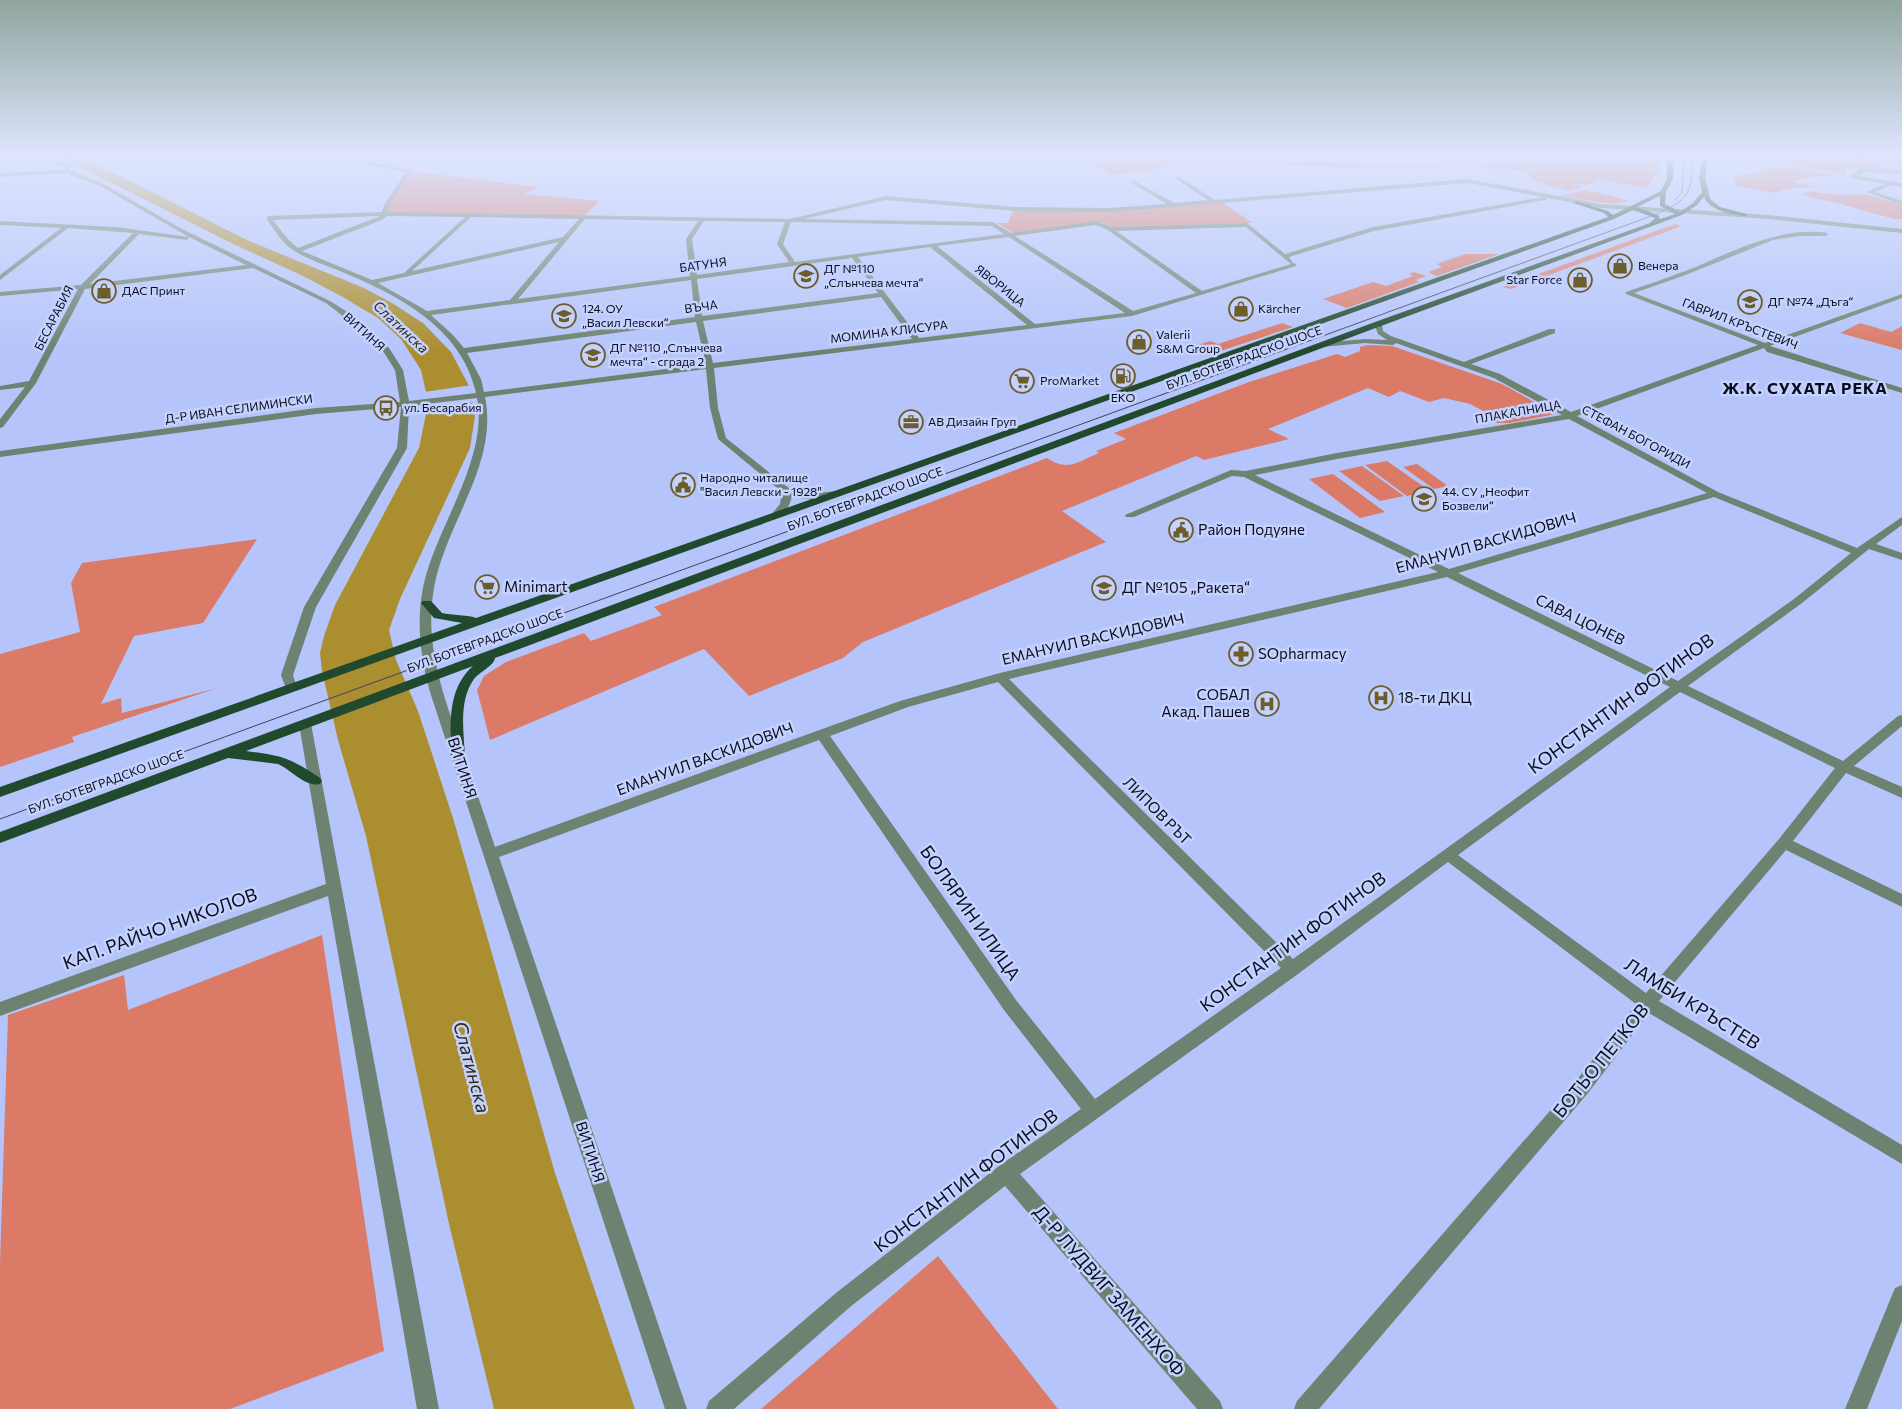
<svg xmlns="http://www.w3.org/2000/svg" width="1902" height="1409" font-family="Commissioner,sans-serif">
<rect width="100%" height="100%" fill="#b5c5fb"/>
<path fill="#db7a67" d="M1902 156V158L1873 159 1867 161 1891 170 1847 168 1845 174 1797 166 1781 159Z
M1173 158 1415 164 1661 162 1657 173 1646 188 1596 179 1592 180 1596 182 1586 185 1576 183 1582 187 1568 191 1532 180 1525 170 1486 169 1482 166 1334 167 1185 162 1161 167 1162 169 1111 175 1093 163Z
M1794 167 1837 176 1810 177 1792 182 1817 187 1791 188 1774 193 1736 186 1734 180 1737 176 1758 173 1764 168Z
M409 171 538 187 524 194 600 201 583 217 385 214Z
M1585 190 1627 200 1628 201 1612 204 1561 196Z
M1813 192 1843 195 1866 194 1902 205V219H1894L1830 201 1812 198 1801 193Z
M1221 201 1252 223 1112 227 1101 222 1013 233 997 223H1008L1014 209 1109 210Z
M1675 224 1682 226 1511 289 1503 287Z
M1465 254H1499L1437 276 1428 272 1442 267 1437 264Z
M1414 272 1426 276 1416 280 1419 282 1347 308 1323 299 1373 282 1386 286 1413 276 1409 274Z
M1282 323 1293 327 1208 355 1190 348 1210 341 1218 344Z
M1860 323 1891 332 1902 326V350L1840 333Z
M1367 345 1392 346 1502 384 1556 414 1509 423H1493L1481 416 1489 414 1470 404 1444 398 1429 402 1400 391 1389 397 1368 388 1268 429 1289 439 1204 460 1196 456 1062 511 1106 542 863 642 843 658 749 696 704 649 490 740 477 690 484 676 506 662 584 633 591 641 662 615 654 607 1047 458C1068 472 1077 462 1099 453L1096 451 1126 439 1114 433 1249 382 1337 354 1345 357 1360 351V347Z
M1387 461 1430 491 1407 496 1365 465Z
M1417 464 1448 486 1434 489 1403 467Z
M1362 466 1404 496 1380 501 1339 471Z
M1333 474 1385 512 1360 518 1309 479Z
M257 539 203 623 134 636 101 704 121 698 122 713 217 688 72 737 74 742 0 767V654L80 632 71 583 82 563Z
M322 935 384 1351 230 1409H0V1263L8 1015 124 975 128 1010Z
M938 1256 1058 1409H761Z"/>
<path fill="#ab8e2f" d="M54 154H71L112 172 249 241 364 288 392 303 423 323 451 352 469 386 475 416 470 448 400 599 389 630 396 660 418 711 453 818 555 1173 635 1409H494L449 1224 366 836 338 740 322 671 320 653 324 636 335 605 419 448 427 409 426 392 421 370 401 339 378 318 341 296 301 275 231 243Z"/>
<path fill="#b5c5fb" d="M472 385 475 402 424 410V392Z"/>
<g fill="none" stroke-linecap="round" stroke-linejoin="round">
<path stroke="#9ba9da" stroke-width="5.5" stroke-dasharray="5.5 3" stroke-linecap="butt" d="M1705 154V161
M1670 162 1671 154"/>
<path fill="#6d8271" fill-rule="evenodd" d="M35 154 50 156 71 166 70 170 102 183 182 229 330 301 354 316 389 348 403 370 409 401 476 393C462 328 398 295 342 272 326 265 308 260 293 250 281 242 274 229 266 218L269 216 382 212 384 205 406 172 364 164 291 156 289 154 364 160 411 170 390 205 388 212 790 219 886 196 1014 207 1109 208 1167 204 1131 183 1133 180 1174 203 1208 200 1176 179 1178 176 1215 200 1468 179 1601 204 1768 215 1902 229V233L1768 219 1601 208 1548 198 1545 200 1374 231 1289 257 1293 263 1296 264V266L1132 316 714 368 718 408 726 438 790 489 807 494 837 491 842 494C831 502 804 500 792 496 790 505 785 515 776 518L771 515 780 504 782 492 718 439 710 408 706 369 485 397C499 464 445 524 434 588 424 644 443 694 461 746 472 780 484 813 495 847L900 701 1000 673 1438 572 1244 477 1232 476 1134 517H1126L1125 515 1231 470 1246 471 1337 453 1562 415 1494 378 1396 343 1393 345 1365 343 1322 347 1318 345 1319 343 1365 339 1387 340 1378 334 1374 324 1378 322 1382 324 1383 331 1391 336 1464 362 1549 329H1555V333L1471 364 1500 374 1571 412 1758 345 1626 294V292C1646 285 1667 278 1688 270 1732 252 1779 226 1828 233L1826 236H1800L1773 240 1683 276 1634 293 1765 343 1902 294V298L1770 346 1902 388V393L1767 352 1764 348 1577 416 1718 492 1857 548 1902 517V525L1876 544 1902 553V560L1869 549 1802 603 1688 686 1843 761 1898 716 1902 715V726L1854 766 1902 787V798L1846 773 1793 841 1902 894V907L1786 850 1659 1001 1902 1145V1164L1649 1013 1588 1093 1319 1409H1294L1297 1401 1576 1081 1636 1004 1448 862 1298 974 1020 1174 1220 1401 1223 1409H1197L1005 1186 850 1307 734 1409H706L709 1401 836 1293 999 1166 1081 1109 1004 1010 819 740 499 857 687 1409H665L430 692C419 653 415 611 427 572 443 518 488 455 477 398L409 406 407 448 316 607 293 675 297 688 291 692 287 691 281 675 304 607 397 448 401 407 316 414 0 457V451L316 408 400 402 395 370 383 351 366 336 348 320 326 303 253 268 85 289 36 383 3 427 0 428V419L25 387 0 390V386L29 381 78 289 0 296V292L81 285 133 233 68 228 0 280V275L61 228 0 225V221L116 227 189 237 98 185 66 173 0 177V173L65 170 66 168 47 158 33 157ZM1468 183 1543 197 1373 227 1285 254 1247 223 1111 227 1097 221 1011 233 993 222 804 219 886 200 1014 211 1109 212ZM380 216 298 248 287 238 273 220ZM387 216 465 217 404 273 372 280 302 251 382 220ZM471 217 579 219 563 237 412 271ZM585 219 698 221 686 239 690 276 518 299ZM704 221 785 222 777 244 789 262 697 275 692 239ZM791 222 992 226 1004 234 795 262 783 244ZM1096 225 1108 230 1196 293 1133 311 1015 236ZM1246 227 1291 264 1202 291 1116 231ZM139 234 187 240 189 237 246 265 90 284ZM1009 237 1125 313 1035 324 937 246ZM559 242 510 300 427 311 378 283ZM930 247 1027 325 919 338 858 257ZM852 258 878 293 702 316 697 279ZM691 280 695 317 464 348 453 335 431 315ZM881 297 912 339 713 363 703 321ZM696 322 706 364 484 392 481 379 467 353ZM1569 419 1707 493 1449 569 1255 475 1337 459ZM1714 497 1851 553 1794 599 1678 681 1458 573ZM1447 577 1670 687 1293 959 1009 679ZM998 682 1281 968 1095 1099 1016 1000 830 736 908 707ZM1680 692 1835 768 1779 839 1646 993 1458 855Z
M1864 168 1902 170V174L1864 172 1859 176 1902 183V187L1891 185 1875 192 1902 201V205L1867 192 1884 184 1855 179 1850 176 1857 173V170Z
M305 720 311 724 439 1409H417L328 896 0 1016V1002L326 884 299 724Z
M1902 1285V1321L1867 1409H1845L1895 1288Z"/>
<path fill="#21492d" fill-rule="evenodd" d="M1705 159 1708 161 1705 177 1710 199 1720 207 1747 214V216C1735 216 1708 210 1704 197L1697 205 1682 215 1381 326 495 658C494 666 479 672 474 679 458 701 464 733 465 757L463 760H453L451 757C451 725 446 690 473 666L246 751C282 756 289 757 320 778L322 781 320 784C306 788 290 769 278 764L228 758 0 843V832L1375 322 1650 223 1655 218 1633 210 1614 219 0 797V787L462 623 434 618 421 603 423 601H431L442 613C451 615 470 615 476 618L1608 217 1604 213 1573 203 1576 201 1608 211 1613 215 1661 191 1667 179V162L1670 160 1673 162V179L1666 192 1665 204 1680 212 1693 203 1702 192 1699 177 1702 161ZM1660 196V206L1675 214 1660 219 1658 215 1637 207Z"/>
<path stroke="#3c4460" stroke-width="1" d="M1674 200 1682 193 1684 162
M0 819 1654 215C1685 202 1692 196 1693 161"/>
</g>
<linearGradient id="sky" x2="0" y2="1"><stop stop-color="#8fa59e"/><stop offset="0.44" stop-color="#dee5fd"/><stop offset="1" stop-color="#dee5fd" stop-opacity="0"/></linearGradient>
<rect width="1902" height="351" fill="url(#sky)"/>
<defs>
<g id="shop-ring" transform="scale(1.25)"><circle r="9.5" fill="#c5d2fe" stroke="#6d5d2b" stroke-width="1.5"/><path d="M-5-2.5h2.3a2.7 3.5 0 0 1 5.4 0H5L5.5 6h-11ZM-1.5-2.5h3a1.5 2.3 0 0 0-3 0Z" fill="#6d5d2b"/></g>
<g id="school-ring" transform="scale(1.25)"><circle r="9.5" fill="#c5d2fe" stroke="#6d5d2b" stroke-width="1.5"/><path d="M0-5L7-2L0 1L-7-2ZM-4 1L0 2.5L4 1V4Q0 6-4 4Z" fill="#6d5d2b"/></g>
<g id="fuel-ring" transform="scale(1.25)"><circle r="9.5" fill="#c5d2fe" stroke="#6d5d2b" stroke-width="1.5"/><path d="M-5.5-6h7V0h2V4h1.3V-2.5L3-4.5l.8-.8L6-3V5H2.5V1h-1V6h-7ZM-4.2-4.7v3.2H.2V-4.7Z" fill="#6d5d2b"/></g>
<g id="supermarket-ring" transform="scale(1.25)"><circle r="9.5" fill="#c5d2fe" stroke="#6d5d2b" stroke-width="1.5"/><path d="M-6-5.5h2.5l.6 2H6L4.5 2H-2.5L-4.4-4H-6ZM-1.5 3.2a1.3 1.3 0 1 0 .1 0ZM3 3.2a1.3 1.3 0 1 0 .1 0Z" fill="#6d5d2b"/></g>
<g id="bus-ring" transform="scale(1.25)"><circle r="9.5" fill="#c5d2fe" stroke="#6d5d2b" stroke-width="1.5"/><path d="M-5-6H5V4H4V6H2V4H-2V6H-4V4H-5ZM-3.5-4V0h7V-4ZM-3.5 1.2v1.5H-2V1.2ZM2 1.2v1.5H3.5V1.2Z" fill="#6d5d2b"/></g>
<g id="office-ring" transform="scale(1.25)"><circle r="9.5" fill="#c5d2fe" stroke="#6d5d2b" stroke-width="1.5"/><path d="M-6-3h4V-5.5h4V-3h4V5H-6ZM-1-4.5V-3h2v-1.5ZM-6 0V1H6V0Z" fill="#6d5d2b"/></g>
<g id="civic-ring" transform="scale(1.25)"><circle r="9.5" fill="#c5d2fe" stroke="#6d5d2b" stroke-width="1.5"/><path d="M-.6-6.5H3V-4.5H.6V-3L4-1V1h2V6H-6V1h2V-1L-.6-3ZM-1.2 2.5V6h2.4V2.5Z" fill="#6d5d2b"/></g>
<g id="pharmacy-ring" transform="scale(1.25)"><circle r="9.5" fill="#c5d2fe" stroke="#6d5d2b" stroke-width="1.5"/><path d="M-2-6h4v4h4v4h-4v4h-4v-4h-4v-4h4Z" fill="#6d5d2b"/></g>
<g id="hospital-ring" transform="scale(1.25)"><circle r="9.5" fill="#c5d2fe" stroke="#6d5d2b" stroke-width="1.5"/><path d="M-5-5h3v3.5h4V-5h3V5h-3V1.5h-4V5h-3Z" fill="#6d5d2b"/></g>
</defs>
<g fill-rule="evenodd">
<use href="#shop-ring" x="1620" y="266"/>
<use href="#school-ring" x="806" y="276"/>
<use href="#shop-ring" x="1580" y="280"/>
<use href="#shop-ring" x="104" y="291"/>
<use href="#school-ring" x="1750" y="302"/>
<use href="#shop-ring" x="1241" y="309"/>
<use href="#school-ring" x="564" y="316"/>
<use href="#shop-ring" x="1139" y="342"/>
<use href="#school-ring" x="593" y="355"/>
<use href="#fuel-ring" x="1123" y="376"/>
<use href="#supermarket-ring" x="1022" y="381"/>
<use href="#bus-ring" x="386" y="408"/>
<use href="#office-ring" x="911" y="422"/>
<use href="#civic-ring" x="683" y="485"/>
<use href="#school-ring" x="1424" y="499"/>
<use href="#civic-ring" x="1181" y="530"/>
<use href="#supermarket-ring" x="487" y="587"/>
<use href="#school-ring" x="1104" y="588"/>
<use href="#pharmacy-ring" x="1241" y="654"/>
<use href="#hospital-ring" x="1381" y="698"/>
<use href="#hospital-ring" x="1267" y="704"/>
</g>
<g text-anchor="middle" stroke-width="5" stroke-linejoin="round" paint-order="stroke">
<g font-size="12" fill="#090d1f" stroke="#c5d2fe">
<text transform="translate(703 265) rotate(-8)" y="4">БАТУНЯ</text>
<text transform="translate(1000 286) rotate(38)" y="4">ЯВОРИЦА</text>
<text transform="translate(701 307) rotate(-8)" y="4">ВЪЧА</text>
<text transform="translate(54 318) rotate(-63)" y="4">БЕСАРАБИЯ</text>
<text transform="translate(1740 324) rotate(21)" y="4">ГАВРИЛ КРЪСТЕВИЧ</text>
<text transform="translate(364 332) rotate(42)" y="4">ВИТИНЯ</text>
<text transform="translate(889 332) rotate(-7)" y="4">МОМИНА КЛИСУРА</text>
<text transform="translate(1244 358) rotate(-20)" y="4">БУЛ. БОТЕВГРАДСКО ШОСЕ</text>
<text transform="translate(239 409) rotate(-8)" y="4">Д-Р ИВАН СЕЛИМИНСКИ</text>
<text transform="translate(1518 412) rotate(-10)" y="4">ПЛАКАЛНИЦА</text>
<text transform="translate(1636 437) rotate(28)" y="4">СТЕФАН БОГОРИДИ</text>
<text transform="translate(865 499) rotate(-20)" y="4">БУЛ. БОТЕВГРАДСКО ШОСЕ</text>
<text transform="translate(485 641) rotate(-20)" y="4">БУЛ. БОТЕВГРАДСКО ШОСЕ</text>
<text transform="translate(106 782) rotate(-20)" y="4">БУЛ. БОТЕВГРАДСКО ШОСЕ</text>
</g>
<g font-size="12" fill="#090d1f" stroke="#c5d2fe" text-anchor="start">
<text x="1638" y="270">Венера</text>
<text x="824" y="273">ДГ №110<tspan x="824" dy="14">„Слънчева мечта“</tspan></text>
<text x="1562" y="284" text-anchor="end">Star Force</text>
<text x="122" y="295">ДАС Принт</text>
<text x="1768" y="306">ДГ №74 „Дъга“</text>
<text x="582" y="313">124. ОУ<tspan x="582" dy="14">„Васил Левски“</tspan></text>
<text x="1258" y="313">Кärcher</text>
<text x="1156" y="339">Valerii<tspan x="1156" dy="14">S&amp;M Group</tspan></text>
<text x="610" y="352">ДГ №110 „Слънчева<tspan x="610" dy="14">мечта“ - сграда 2</tspan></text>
<text x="1040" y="385">ProMarket</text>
<text x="1123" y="402" text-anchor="middle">EKO</text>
<text x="404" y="412">ул. Бесарабия</text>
<text x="928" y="426">АВ Дизайн Груп</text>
<text x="700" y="482">Народно читалище<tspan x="700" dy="14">"Васил Левски - 1928"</tspan></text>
<text x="1442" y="496">44. СУ „Неофит<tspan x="1442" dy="14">Бозвели“</tspan></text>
</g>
<g font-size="14" font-style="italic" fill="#302915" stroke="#c5d2fe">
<text transform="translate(401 327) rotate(43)" y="5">Слатинска</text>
</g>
<g font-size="15" fill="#090d1f" stroke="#c5d2fe" text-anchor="start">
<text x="1198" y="535">Район Подуяне</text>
<text x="504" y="592">Minimart</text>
<text x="1122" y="593">ДГ №105 „Ракета“</text>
<text x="1258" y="659">SOpharmacy</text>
<text x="1250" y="700" text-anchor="end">СОБАЛ<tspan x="1250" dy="17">Акад. Пашев</tspan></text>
<text x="1398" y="703">18-ти ДКЦ</text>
</g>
<g font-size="15" fill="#090d1f" stroke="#c5d2fe">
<text transform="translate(1486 543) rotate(-16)" y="5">ЕМАНУИЛ ВАСКИДОВИЧ</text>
<text transform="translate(1580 620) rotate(26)" y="5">САВА ЦОНЕВ</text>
<text transform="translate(1093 639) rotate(-13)" y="5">ЕМАНУИЛ ВАСКИДОВИЧ</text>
<text transform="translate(705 759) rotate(-20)" y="5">ЕМАНУИЛ ВАСКИДОВИЧ</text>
<text transform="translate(462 768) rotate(72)" y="5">ВИТИНЯ</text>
<text transform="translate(1157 811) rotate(45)" y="5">ЛИПОВ РЪТ</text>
<text transform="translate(590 1152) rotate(72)" y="5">ВИТИНЯ</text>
</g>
<g font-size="16" font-weight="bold" letter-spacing="1" fill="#090d1f" stroke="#c5d2fe">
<text x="1805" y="394">Ж.К. СУХАТА РЕКА</text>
</g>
<g font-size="18" fill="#090d1f" stroke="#c5d2fe">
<text transform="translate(1621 704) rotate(-36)" y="6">КОНСТАНТИН ФОТИНОВ</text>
<text transform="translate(970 913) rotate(55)" y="6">БОЛЯРИН ИЛИЦА</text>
<text transform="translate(160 929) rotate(-20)" y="6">КАП. РАЙЧО НИКОЛОВ</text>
<text transform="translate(1293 942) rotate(-36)" y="6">КОНСТАНТИН ФОТИНОВ</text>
<text transform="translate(1692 1004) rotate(32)" y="6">ЛАМБИ КРЪСТЕВ</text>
<text transform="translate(1601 1061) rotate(-51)" y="6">БОТЬО ПЕТКОВ</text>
<text transform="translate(966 1181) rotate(-37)" y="6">КОНСТАНТИН ФОТИНОВ</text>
<text transform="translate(1109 1291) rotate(49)" y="6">Д-Р ЛУДВИГ ЗАМЕНХОФ</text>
</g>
<g font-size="19" font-style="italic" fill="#302915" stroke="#c5d2fe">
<text transform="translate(472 1067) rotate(75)" y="7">Слатинска</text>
</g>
</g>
</svg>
